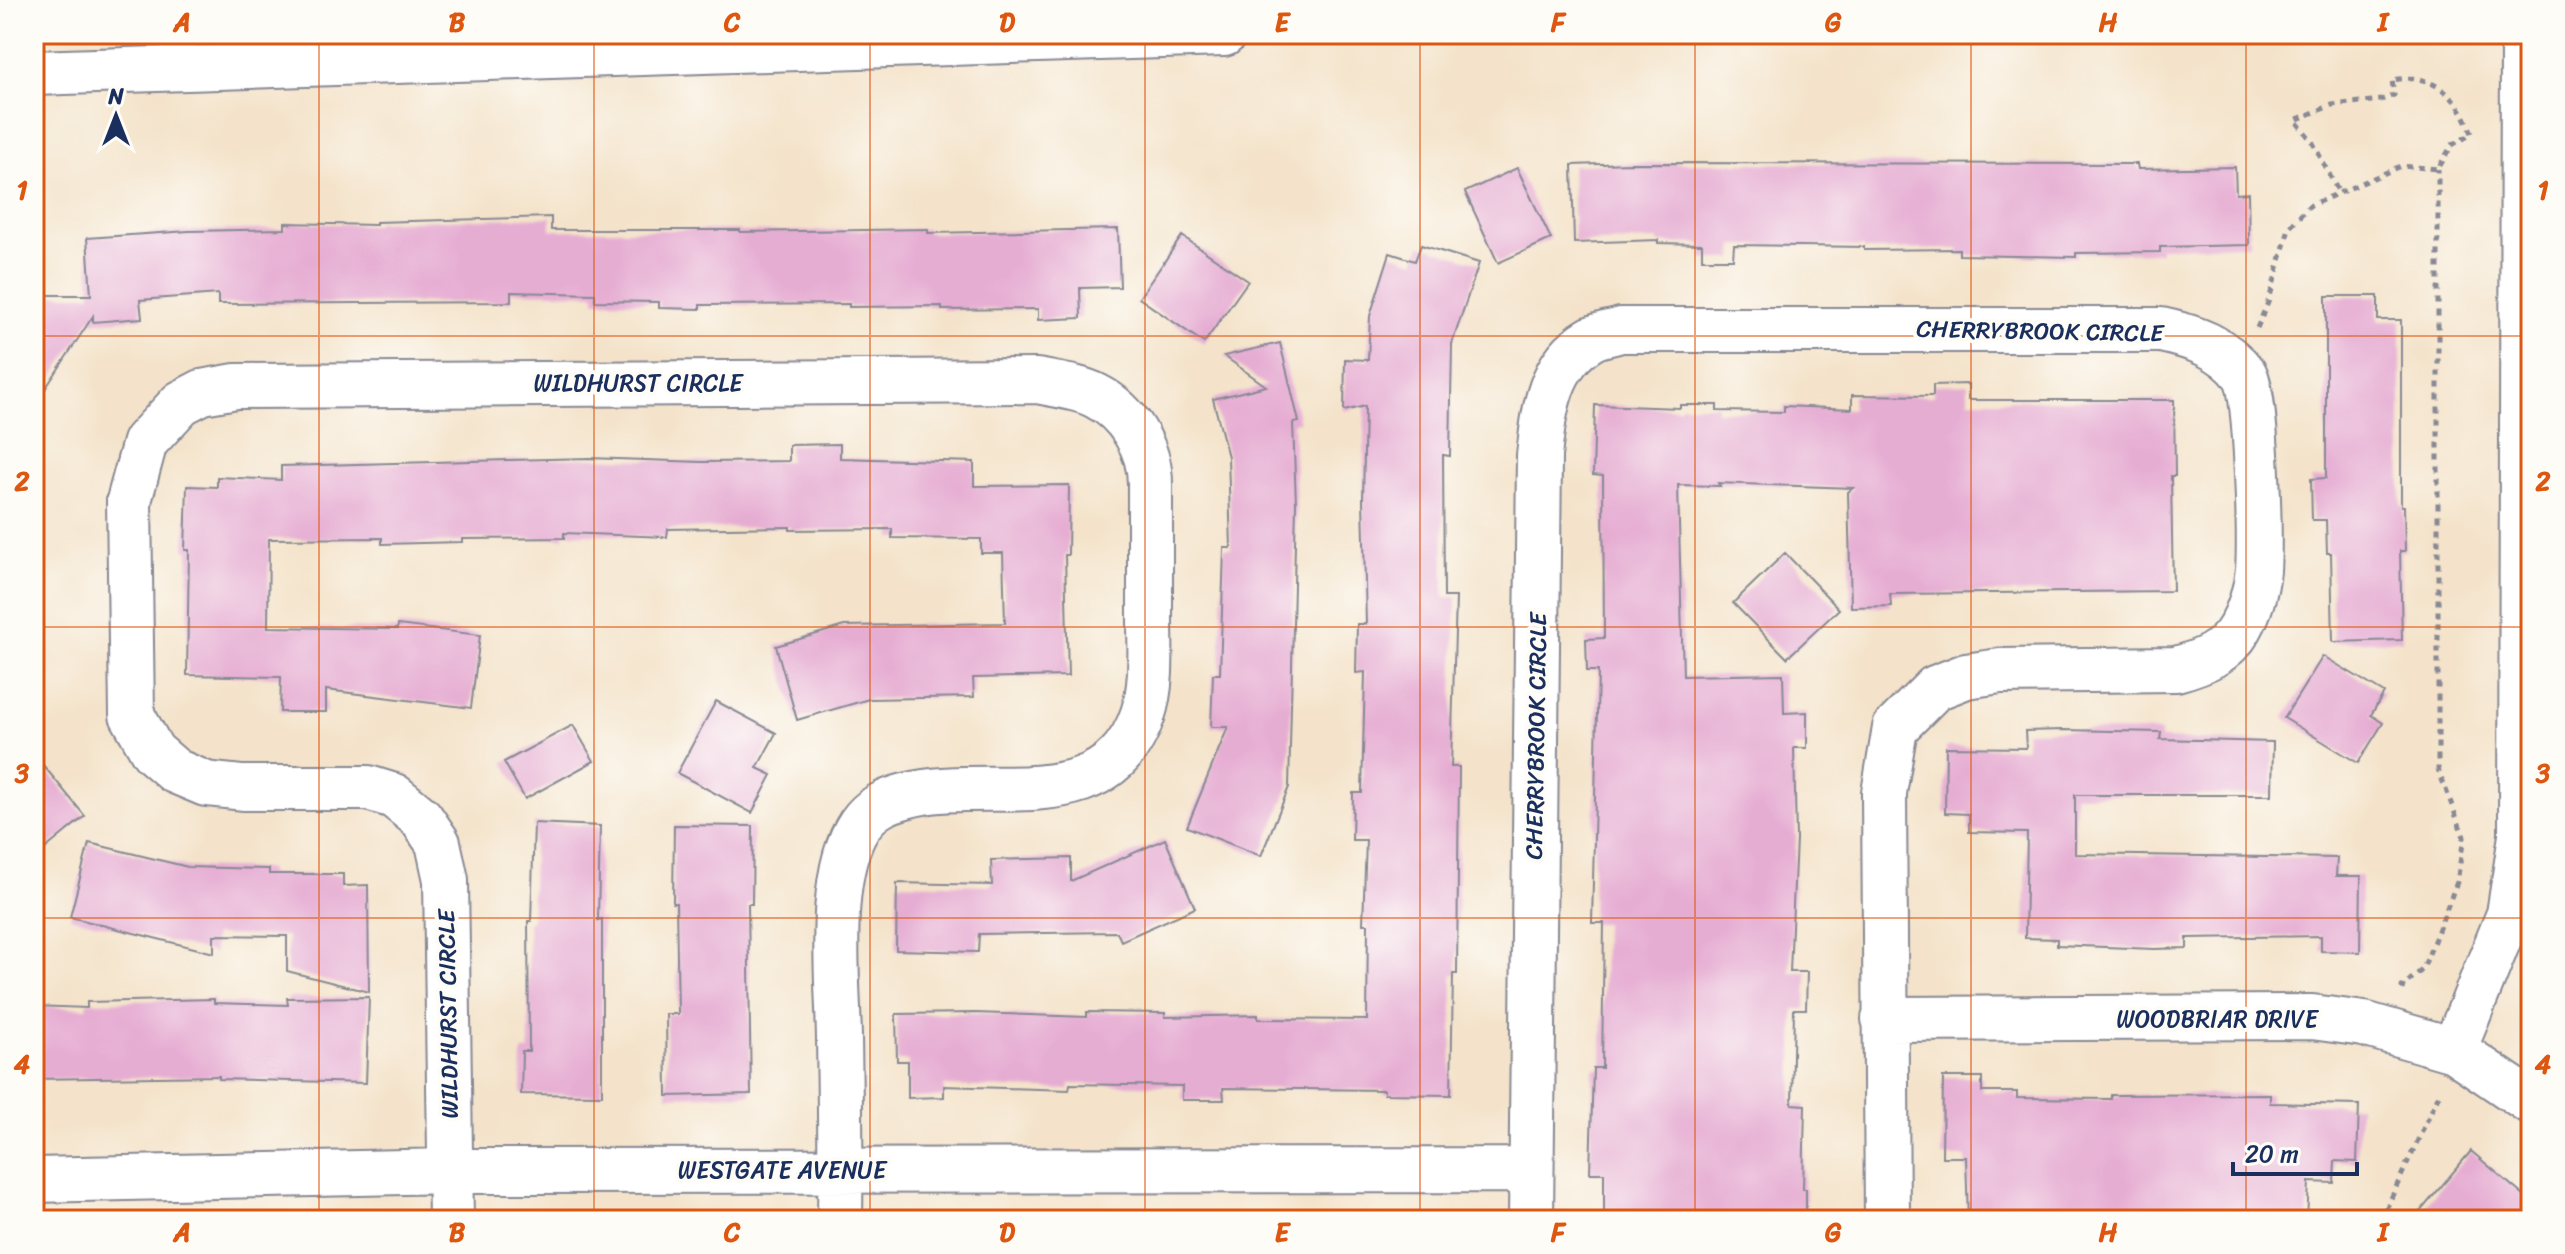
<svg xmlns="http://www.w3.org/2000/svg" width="2565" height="1254" font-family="Sriracha,sans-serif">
<rect width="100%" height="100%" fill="#fdfcf7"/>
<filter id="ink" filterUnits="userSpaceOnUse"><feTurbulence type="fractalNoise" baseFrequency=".0125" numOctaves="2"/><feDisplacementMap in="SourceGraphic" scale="16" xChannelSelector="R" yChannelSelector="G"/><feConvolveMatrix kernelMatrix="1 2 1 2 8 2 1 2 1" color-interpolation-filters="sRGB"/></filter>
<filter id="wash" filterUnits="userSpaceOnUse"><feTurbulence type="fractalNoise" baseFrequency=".006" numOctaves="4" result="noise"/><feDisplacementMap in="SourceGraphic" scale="32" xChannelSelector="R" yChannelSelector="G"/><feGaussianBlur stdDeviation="1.8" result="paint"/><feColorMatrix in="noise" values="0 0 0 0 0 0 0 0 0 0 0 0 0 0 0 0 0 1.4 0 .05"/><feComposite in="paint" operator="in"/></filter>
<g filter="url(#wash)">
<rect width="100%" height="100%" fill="#f4e3ca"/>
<g id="blocks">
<path fill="#e6add3" d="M1631 163 2137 164 2138 169 2235 167 2236 194 2248 193 2249 245 2160 247V252L2076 253V257L1959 255V249L1864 250V247L1734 245 1733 259H1702V244L1658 243V240L1574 243 1572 165Z
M1517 168 1551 239 1498 263 1465 192Z
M551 217V230H740V232L928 229V233L1118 229 1120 287 1080 288 1081 318 1038 320V309L942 310V306L849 307V304L700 305V309L659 308V302L595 301V294L511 292V302L218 304V294L140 300 142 318 93 322V316L34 406V295H91L87 238 189 231 285 229V223L376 225V222Z
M1182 236 1248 281 1204 343 1139 298Z
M1421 245 1479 263 1452 344 1450 456 1443 455 1444 597H1456L1451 767H1459L1457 974H1453L1451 1095 1384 1094V1090L1223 1088 1224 1100H1182V1086L1070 1084 1069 1090 944 1086V1097L908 1098V1061H897L896 1014 975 1013 1087 1017V1012L1165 1013V1017L1258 1015V1019L1367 1020 1368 924H1363L1366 840H1352L1353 793H1362L1365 672 1356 673 1357 624H1366L1363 500 1365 406 1344 411 1345 359 1368 360 1370 316 1390 253 1415 261Z
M2326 296H2378V320H2401V506H2404L2405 551H2400L2402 640 2333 642 2331 553H2327L2326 520H2312L2311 479 2326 478Z
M1280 343 1299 422 1293 423 1296 504 1289 787 1261 856 1187 827 1228 727H1211L1213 674H1220L1224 548H1231L1228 457 1213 399 1266 386 1224 356Z
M1968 384V400H2174L2175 476H2171L2173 591 1890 594 1891 606 1851 607 1848 492 1853 488 1718 483 1720 486 1678 485 1683 676 1783 674 1784 713 1807 712V748H1794L1796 839 1790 972H1807L1806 1009H1794L1792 1104 1805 1105 1803 1189H1806V1220H1604V1173H1590L1593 1068H1602L1604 923H1592L1598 671H1587L1586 639 1604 638 1603 476 1593 475 1595 405 1680 408V405H1717V411L1784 412V406L1852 409V395L1933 396V385Z
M840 444V458L974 462V486L1069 485 1068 555H1065L1068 676 973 678 974 697 869 699 797 720 776 646 844 626 1005 623 1003 553H981V539L892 538V529L790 530V527L668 529 667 537 564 533V538L462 539V542L382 544V538L269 539 268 627 397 629 398 625 480 635 471 708 326 690V712H280L281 677 187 675 189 550H185L187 486 217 487V477L281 480V466L589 458 702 462 789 461V445Z
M1785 553 1839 609 1787 658 1733 603Z
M2323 656 2384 693 2371 715 2383 723 2358 763 2284 718Z
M716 701 776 733 757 768 772 775 752 813 677 773Z
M573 725 594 761 525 799 504 762Z
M2063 730 2161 732 2160 739 2273 742 2272 795H2075V854L2337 858 2336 876H2361L2360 952 2321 951V936L2187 938V948L2154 949 2057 945V939L2025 938 2027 833 1969 832V814L1945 813 1946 747 2026 748 2025 731Z
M34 754 85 816 34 858Z
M534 823 600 826 598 920 602 919V1095L521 1094 522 1051H529L528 921H531Z
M674 825 753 826 752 904H748L751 1094 667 1096 666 1014H678L676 903H673Z
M1165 839 1195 908 1121 941 1117 932 979 934 978 952 896 950 897 883 992 885 991 860 1071 858V881Z
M89 843 188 867 269 869V874H343V886L368 885 369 992 287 971V936L214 935V953L70 917Z
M369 997 366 1083 219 1079V1076L34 1079V1006L87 1008V1002L214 999V1003L288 1005 287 998Z
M1943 1077H1982V1092H2017V1098L2111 1099V1095L2270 1094V1103L2359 1105 2357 1162 2335 1161 2334 1183 2309 1182 2307 1220H1968L1966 1157H1942Z
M2471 1151 2531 1202V1220H2413Z"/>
</g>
</g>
<g filter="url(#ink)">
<use href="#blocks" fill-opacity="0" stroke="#888994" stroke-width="2"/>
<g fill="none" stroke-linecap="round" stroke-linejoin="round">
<g stroke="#888994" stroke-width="48">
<path id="minor" d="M1884 1019 2312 1017 2364 1024 2454 1050 2531 1102
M2454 1050 2509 914 2521 836 2523 34
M34 1180 450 1171 1530 1170
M451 1220 446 880 438 843 421 818 394 796 368 788H243L206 784 175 771 153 752 132 715 129 501 145 442 181 403 202 392 236 386 1037 381C1056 385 1079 387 1096 396 1128 412 1150 448 1150 484 1150 529 1150 573 1150 618 1150 649 1153 683 1143 714 1106 823 989 773 905 796 886 801 871 808 860 824 826 874 838 979 839 1038 840 1099 841 1159 840 1220
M1531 1220 1539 456C1544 412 1548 364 1591 339 1600 334 1612 333 1621 330H2161C2194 337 2224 347 2245 375 2257 393 2260 542 2258 570 2256 590 2250 610 2240 628 2226 653 2202 662 2176 669L2000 671 1966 676 1935 688 1895 728 1884 793 1887 1220"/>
</g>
<g stroke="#888994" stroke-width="48">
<path id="secondary" d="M34 73 1224 34"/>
</g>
<path stroke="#888994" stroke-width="5" stroke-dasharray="6 6" stroke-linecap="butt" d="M2257 328 2269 300 2289 228 2309 206 2401 166 2438 169 2452 145 2472 134C2464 109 2448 86 2419 79 2411 77 2400 79 2392 80L2394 95 2381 100 2332 105 2295 120 2312 141 2339 193
M2406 988 2402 987 2423 969 2457 882 2464 837 2438 769V169
M2381 1220 2441 1090"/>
<use href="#minor" stroke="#fff" stroke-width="44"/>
<use href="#secondary" stroke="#fff" stroke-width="44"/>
</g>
</g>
<path fill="none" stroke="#de5710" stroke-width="2" stroke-opacity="0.55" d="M319 34V1220M594 34V1220M870 34V1220M1145 34V1220M1420 34V1220M1695 34V1220M1971 34V1220M2246 34V1220M34 336H2531M34 627H2531M34 918H2531"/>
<g text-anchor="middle" stroke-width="8" stroke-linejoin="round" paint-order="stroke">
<g font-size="24" fill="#1b2f5e" stroke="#fdfcf7">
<text transform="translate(2040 331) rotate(1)" y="8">CHERRYBROOK CIRCLE</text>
<text x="638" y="391">WILDHURST CIRCLE</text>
<text transform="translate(1536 736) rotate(-89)" y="8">CHERRYBROOK CIRCLE</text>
<text transform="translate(448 1014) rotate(-91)" y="8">WILDHURST CIRCLE</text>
<text x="2217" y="1027">WOODBRIAR DRIVE</text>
<text x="782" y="1178">WESTGATE AVENUE</text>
</g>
</g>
<rect width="2565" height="1254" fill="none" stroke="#fdfcf7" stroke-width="88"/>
<g transform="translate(116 116)" stroke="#fdfcf7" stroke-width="6" paint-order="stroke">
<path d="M0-6L14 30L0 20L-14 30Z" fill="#1b2f5e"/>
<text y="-12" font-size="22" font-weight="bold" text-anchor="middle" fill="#1b2f5e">N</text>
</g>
<path d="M2233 1162v12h124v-12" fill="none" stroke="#1b2f5e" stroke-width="4"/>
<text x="2245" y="1162" font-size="24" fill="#1b2f5e" stroke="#fdfcf7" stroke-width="6" paint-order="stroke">20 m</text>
<rect x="44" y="44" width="2477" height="1166" fill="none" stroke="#de5710" stroke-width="3"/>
<g font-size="26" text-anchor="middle" font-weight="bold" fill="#de5710">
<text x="182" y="31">A</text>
<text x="457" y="31">B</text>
<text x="732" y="31">C</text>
<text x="1007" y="31">D</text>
<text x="1282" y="31">E</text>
<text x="1558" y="31">F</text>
<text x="1833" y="31">G</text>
<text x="2108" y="31">H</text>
<text x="2383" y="31">I</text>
<text x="22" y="199">1</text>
<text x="2543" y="199">1</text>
<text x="22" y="490">2</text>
<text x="2543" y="490">2</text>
<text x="22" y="782">3</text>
<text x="2543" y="782">3</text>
<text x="22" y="1073">4</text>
<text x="2543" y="1073">4</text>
<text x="182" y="1241">A</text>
<text x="457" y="1241">B</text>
<text x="732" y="1241">C</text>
<text x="1007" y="1241">D</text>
<text x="1282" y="1241">E</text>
<text x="1558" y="1241">F</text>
<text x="1833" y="1241">G</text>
<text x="2108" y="1241">H</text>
<text x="2383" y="1241">I</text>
</g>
</svg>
